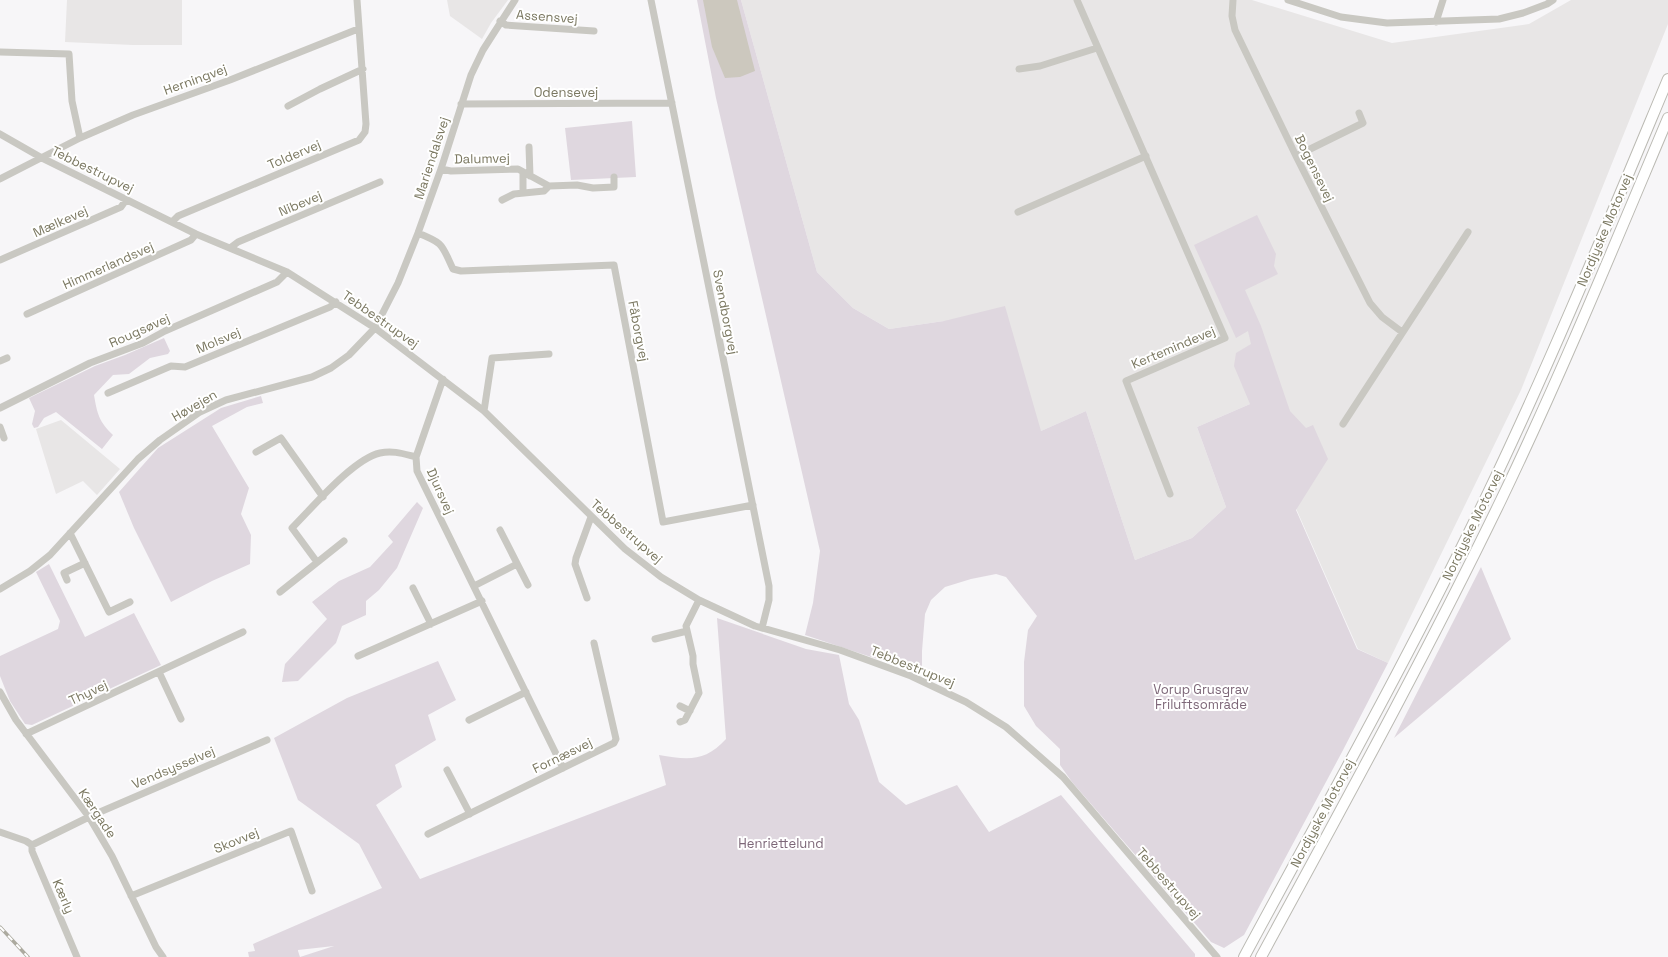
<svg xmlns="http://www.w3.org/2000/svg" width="1668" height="957" font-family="'Space Grotesk',sans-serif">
<rect width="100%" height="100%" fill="#f7f6f8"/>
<path fill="#e8e6e6" d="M67 0H182V45H133L65 42Z
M447 0H508L491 23 482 39 450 16Z
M741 0H1252L1392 43 1529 24 1571 0H1668V24L1521 390 1388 663 1358 649 1250 404 1197 427 1226 507 1192 538 1135 560 1086 411 1041 431 944 321 889 329 853 308 817 272Z
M61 420 120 469 97 495 83 481 56 494 36 429Z"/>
<path fill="#dfd7df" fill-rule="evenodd" d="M697 0H741L817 272 853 308 889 329 944 321 1005 306 1041 431 1086 411 1135 560 1192 538 1226 507 1197 427 1250 404 1234 366 1236 353 1251 344 1248 331 1236 338 1194 245 1257 215 1276 254 1274 266 1278 274 1245 290 1261 326 1290 411 1306 428 1313 425 1328 459 1296 510 1357 649 1388 663 1342 752 1244 935 1224 948 1211 942 1072 782 1060 765V749L1036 726 1024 706V662L1028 630 1037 616 1006 577 996 574 971 579 945 587 931 600 925 614 922 651V670L874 658 805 635 813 603 820 551 716 98Z
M632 121 636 177 571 180 565 128Z
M164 338 170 351 168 354 150 358 129 374 113 375 94 395C97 413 99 422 113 435L102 449 56 412 44 418 38 427 34 428 32 424 35 411 29 398 95 366 125 355Z
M261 396 263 403 247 407 212 426 249 488 241 514 251 535 250 564 212 581 171 602 134 528 119 492 158 448 221 408Z
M417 502 423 508 397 568 379 590 366 601V615L342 626 336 643 298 681 282 682 285 664 327 619 312 602 339 581 370 567 393 542 388 536Z
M49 564 85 637 134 613 161 665 32 725 25 724 10 701 0 676V656L58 629 60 621 36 572Z
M1481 567 1511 639 1394 738Z
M717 618 806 649 839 655 849 704 859 720 879 782 906 805 957 785 989 832 1061 795 1195 954V957H249L248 952 255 951 253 944 382 888 359 844 298 800 274 738 347 698 438 661 456 700 428 715 436 740 395 765 402 787 376 805 420 879 666 785 659 755C688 760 705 762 726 739ZM334 946 300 957 298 951V950Z"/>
<path fill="#ccc8be" d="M703 0H737L755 71 740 77 725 78 712 47Z"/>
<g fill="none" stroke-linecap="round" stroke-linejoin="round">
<g stroke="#bbbab3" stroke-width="12">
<path id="highway" d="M1244 957C1327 803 1413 650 1488 493 1553 357 1610 218 1668 79
M1261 957C1343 806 1426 655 1501 500 1561 375 1614 246 1668 118"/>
</g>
<path stroke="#c9c8c2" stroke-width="7" d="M651 0 769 586V600L762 628
M1077 0 1225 338 1126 381 1170 494
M1233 0 1232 16 1235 30 1296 156 1370 303 1382 317 1402 332
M1288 0 1341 17 1387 23 1499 19 1523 13 1547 4 1553 0
M500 21 506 25 594 31
M1436 22 1443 0
M0 52 69 54 72 101 80 138
M1019 69 1040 66 1097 48
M461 104 672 103
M288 106 320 89 363 69
M0 134 42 158 196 234 287 272 375 328 484 411 625 549 661 577 699 600 755 626 840 650 911 676 966 702 1006 727 1063 777 1217 957
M529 147 530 176
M1296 156 1363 123 1359 113
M441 169 451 171 518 169 549 186 577 185 593 188 614 187V177
M523 172V192
M0 179 80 138 133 115 230 80 358 29
M502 200 514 194 544 191 549 186
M1018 212 1146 156
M172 222 178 216 359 140 365 132 366 124 357 0
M418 233C445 244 441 244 453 269L461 271 614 265 663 522 753 505
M230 248 238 242 380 182
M0 260 121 207 126 200
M27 314 191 240 196 234
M0 361 7 358
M443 379 416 457 417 471 563 768
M108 393 171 366 185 367 330 307 336 302
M0 408 90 363 143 343 165 331 277 282 287 272
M484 411 492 358 549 354
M1343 424 1468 232
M0 427 4 438
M256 452 281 438 323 497
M500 530 528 585
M70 533 109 612 130 602
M317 562 292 528C313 507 353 459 380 453 393 450 404 454 416 457
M67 580 64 573 85 563
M474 586 517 564
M413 588 431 624
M0 589 30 571 50 555 138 459 160 440 200 412 226 400 312 377 331 368 349 355 375 328 398 283 418 233 441 169 471 75 483 50 515 0
M280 592 344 541
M587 598 575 564 576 558 591 517
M655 639 687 631
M358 656 482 601
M159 672 181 719
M0 692 16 720 89 817 112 856 156 947 163 957
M680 706 690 711
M469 720 526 692
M680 722 685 720 699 693 693 664V656L686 626 699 600
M26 734 243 632
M447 770 470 814
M0 832 26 841 32 845 93 815 267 740
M428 834 614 743 616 739 594 643
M32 845V851L77 957
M131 896 291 831 312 891"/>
<use href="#highway" stroke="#fff" stroke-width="10"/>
<g stroke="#acaa9f" stroke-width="3.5">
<path id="rail" d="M0 927 28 957"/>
</g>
<use href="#rail" stroke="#fff" stroke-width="2" stroke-dasharray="6" stroke-linecap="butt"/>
</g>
<g text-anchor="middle" stroke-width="4" stroke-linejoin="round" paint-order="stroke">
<g font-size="13" fill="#7a7760" stroke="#fff">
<text transform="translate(547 16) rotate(4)" y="5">Assensvej</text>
<text transform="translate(195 79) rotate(-20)" y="5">Herningvej</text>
<text x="566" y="97">Odensevej</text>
<text transform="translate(294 154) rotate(-23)" y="5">Toldervej</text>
<text transform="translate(431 158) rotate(-72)" y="5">Mariendalsvej</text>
<text transform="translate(482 158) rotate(-1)" y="5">Dalumvej</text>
<text transform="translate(1315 168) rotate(64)" y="5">Bogensevej</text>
<text transform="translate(93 169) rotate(26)" y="5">Tebbestrupvej</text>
<text transform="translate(300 203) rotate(-23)" y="5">Nibevej</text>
<text transform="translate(60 221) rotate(-24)" y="5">Mælkevej</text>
<text transform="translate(1604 230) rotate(-67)" y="5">Nordjyske Motorvej</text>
<text transform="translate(108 265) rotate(-24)" y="5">Himmerlandsvej</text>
<text transform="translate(726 312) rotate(79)" y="5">Svendborgvej</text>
<text transform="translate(381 319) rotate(35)" y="5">Tebbestrupvej</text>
<text transform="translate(139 330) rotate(-24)" y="5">Rougsøvej</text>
<text transform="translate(639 331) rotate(79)" y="5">Fåborgvej</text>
<text transform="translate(218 340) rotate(-23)" y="5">Molsvej</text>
<text transform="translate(1173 347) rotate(-23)" y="5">Kertemindevej</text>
<text transform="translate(194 405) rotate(-30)" y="5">Høvejen</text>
<text transform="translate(441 491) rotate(66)" y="5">Djursvej</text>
<text transform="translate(1472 525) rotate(-64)" y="5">Nordjyske Motorvej</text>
<text transform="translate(627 531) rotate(41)" y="5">Tebbestrupvej</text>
<text transform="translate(913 666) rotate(22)" y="5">Tebbestrupvej</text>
<text transform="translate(88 692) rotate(-25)" y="5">Thyvej</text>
<text transform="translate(562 755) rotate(-26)" y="5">Fornæsvej</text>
<text transform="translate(173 767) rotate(-23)" y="5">Vendsysselvej</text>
<text transform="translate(98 813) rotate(56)" y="5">Kærgade</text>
<text transform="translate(1322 813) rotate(-62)" y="5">Nordjyske Motorvej</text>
<text transform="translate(236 840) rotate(-22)" y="5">Skovvej</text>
<text transform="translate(1169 883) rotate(49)" y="5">Tebbestrupvej</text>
<text transform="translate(64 896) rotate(67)" y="5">Kærly</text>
</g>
<g font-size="13" fill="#7d6778" stroke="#fff">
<text x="1201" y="694">Vorup Grusgrav<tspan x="1201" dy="15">Friluftsområde</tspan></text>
<text x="781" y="848">Henriettelund</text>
</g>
</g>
</svg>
